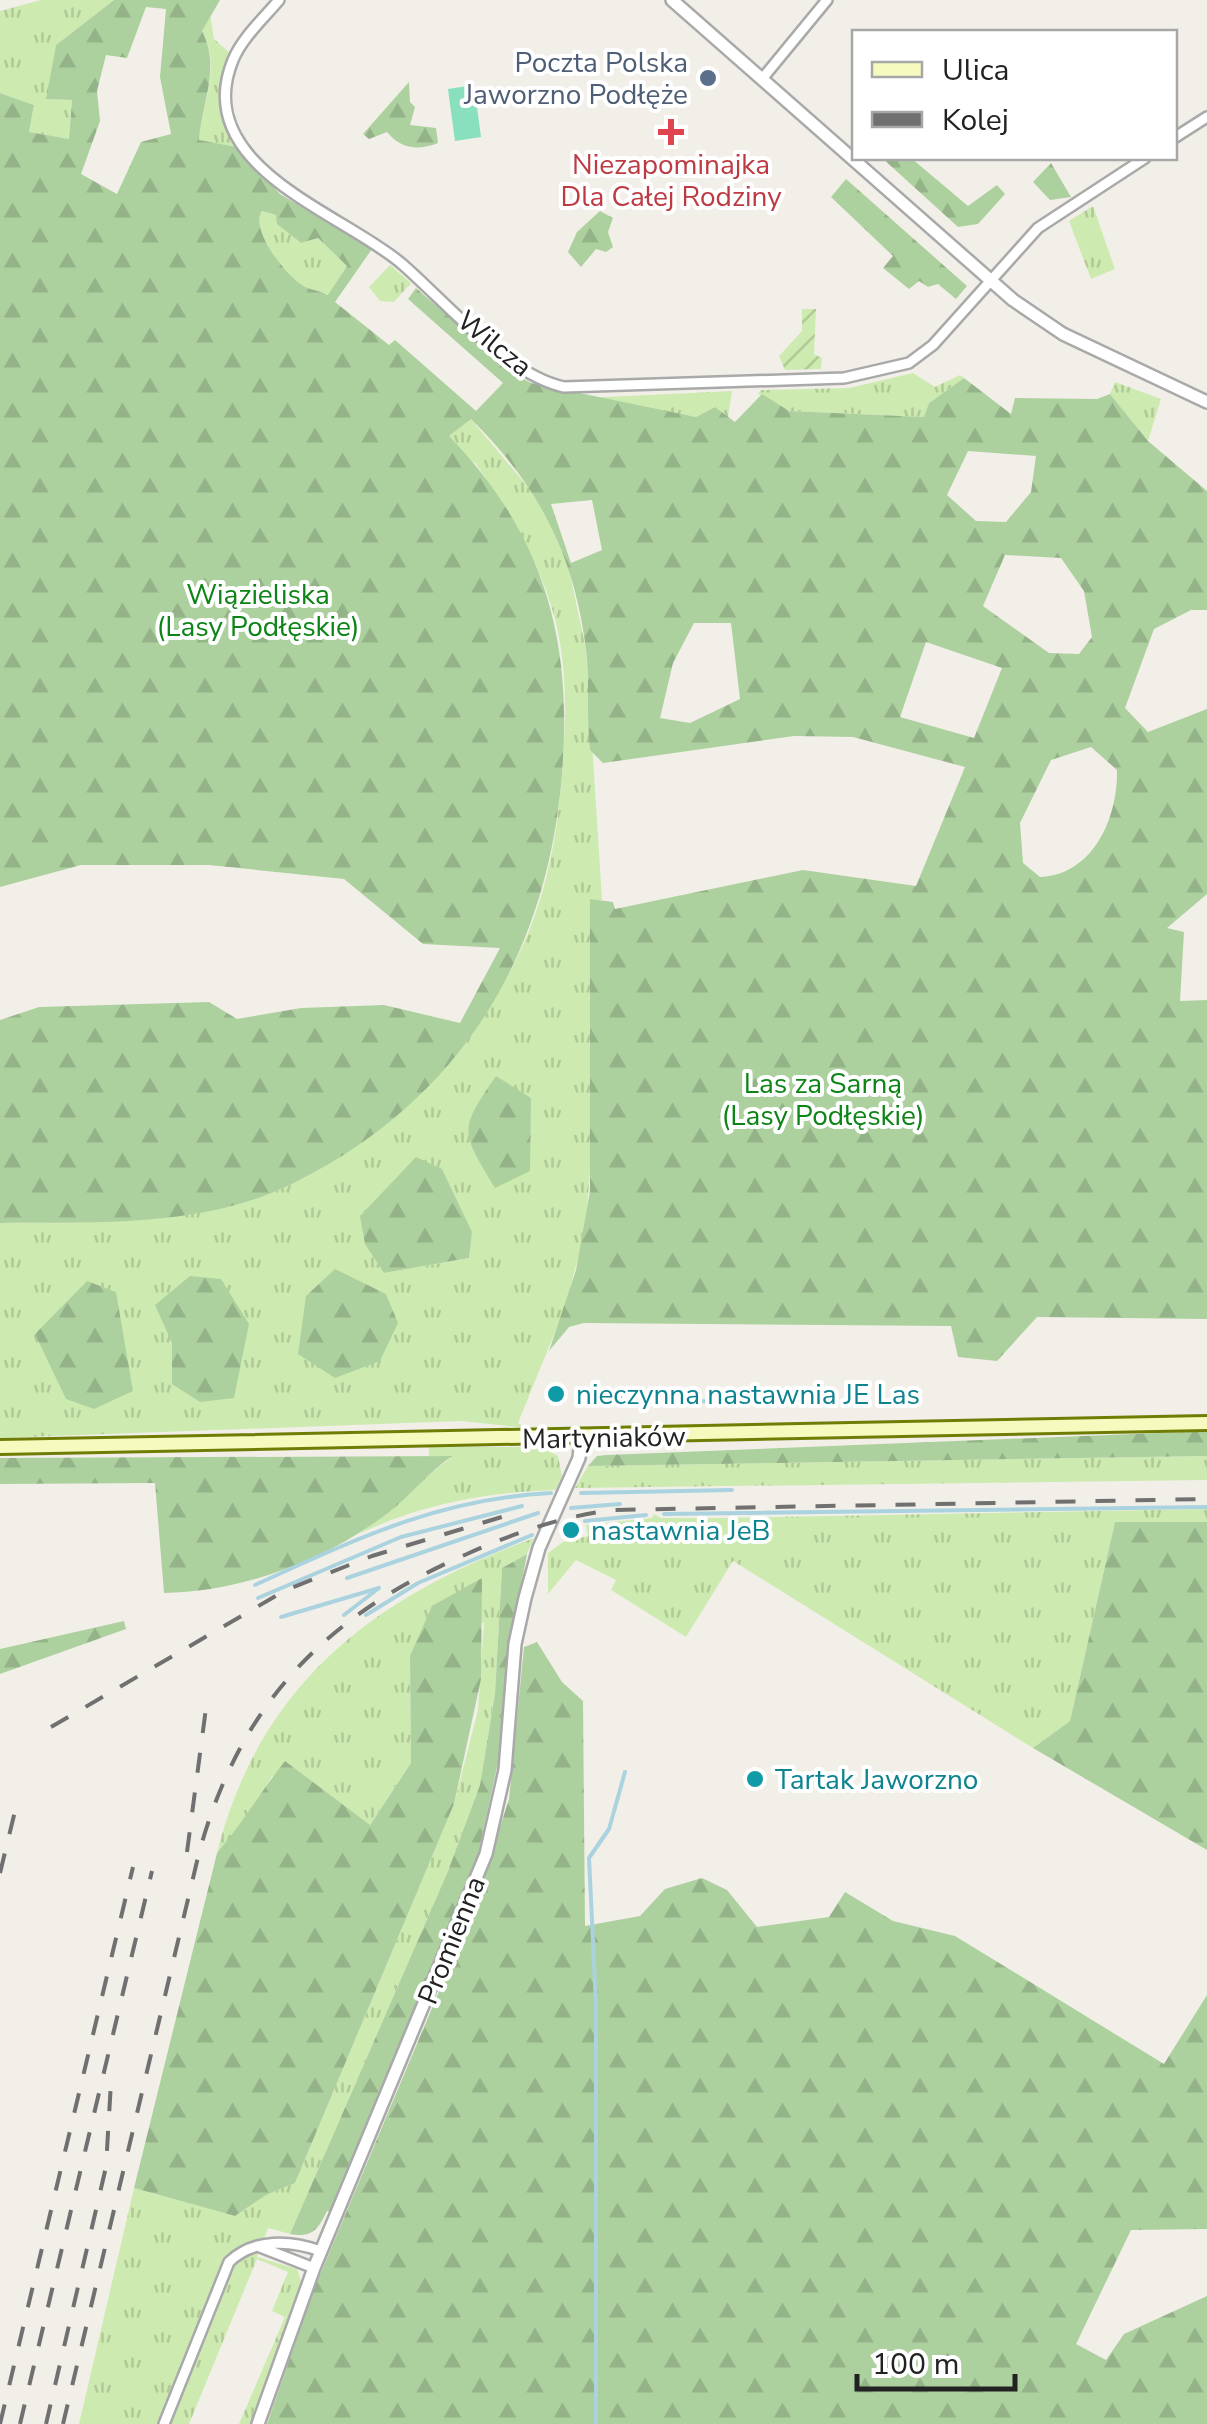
<svg xmlns="http://www.w3.org/2000/svg" width="1207" height="2424" font-family="'Nunito Sans',sans-serif">
<defs>
<pattern id="grass-tufts" width="24" height="20" patternUnits="userSpaceOnUse" patternTransform="scale(2.5)"><rect width="24" height="20" fill="#cdebb0"/><path d="M3 7l-1-3M5 7V3M7 7l1-3M15 17l-1-3M17 17v-4M19 17l1-3" fill="none" stroke="#b0c997"/></pattern>
<pattern id="forest-firs" width="22" height="20" patternUnits="userSpaceOnUse" patternTransform="scale(2.5)"><rect width="22" height="20" fill="#add19e"/><path d="M5 1l3.5 6h-7zM16 11l3.5 6h-7z" fill="#95b388"/></pattern>
<pattern id="garden-furrows" width="10" height="10" patternUnits="userSpaceOnUse" patternTransform="scale(2.5)"><rect width="10" height="10" fill="#cdebb0"/><path d="M-1 1l2-2M0 10L10 0M9 11l2-2" fill="none" stroke="#b0c997"/></pattern>
</defs>
<rect width="100%" height="100%" fill="#f2efe9"/>
<path fill="url(#grass-tufts)" fill-rule="evenodd" d="M41 0H114L56 45 47 99 72 100 69 139 29 132 34 105 0 93V11Z
M210 14 214 39 230 53 222 102 237 147 199 141C202 103 222 67 202 31Z
M0 144 470 418 543 505 569 570 586 649 602 900H590L593 1136 585 1233 564 1310 518 1423 525 1428 461 1421 0 1438V1223C92 1222 189 1226 276 1191 328 1170 372 1134 412 1096 516 994 554 907 563 761 566 713 567 666 555 619 540 561 510 513 476 464ZM442 1169 471 1232 469 1258 384 1273Z
M1093 206 1115 269 1091 279 1069 221Z
M262 211 276 215 278 224 301 243 318 238 347 266 329 295C319 290 307 290 299 284 283 271 250 229 262 211Z
M390 265 411 283 394 302 380 301 369 287Z
M913 373 935 387 960 375 964 378 929 403 925 417 789 411 758 394 761 390 849 388Z
M1115 382 1161 399 1148 441 1110 394Z
M732 391 728 417 715 407 696 417 586 398Z
M429 1447H542L558 1456 562 1476 556 1490C488 1492 421 1504 359 1534L451 1457 429 1456Z
M1207 1456V1480L575 1488 588 1466Z
M1207 1509V1522H1115L1070 1721 1033 1748 733 1561 686 1637 611 1590 616 1580 576 1560 548 1594V1553L563 1542 588 1536 586 1525 652 1518 654 1514 661 1518H725Z
M534 1538 527 1554 502 1568 495 1694 480 1785 448 1871 290 2234 268 2228 257 2257 297 2269 301 2281 253 2424H239L285 2317 272 2311 288 2272 257 2259 189 2424H79L134 2188 235 2216 266 2195 295 2183 454 1804 478 1710 484 1622 410 1656 411 1763 369 1826 272 1776 251 1814 217 1853C260 1682 376 1596 534 1538Z"/>
<path fill="url(#forest-firs)" fill-rule="evenodd" d="M114 0H220L202 31C221 67 202 102 199 140L237 147 280 194 372 249 335 302 389 345 395 340 476 411 503 383 408 299 416 288 515 375 531 383 696 417 715 407 735 422 762 394 789 411 924 417 929 403 964 378 1011 414 1015 398 1097 399 1110 394 1148 441 1207 491V610H1191L1154 629 1125 708 1148 732 1207 709V894L1167 928 1184 932 1180 1001 1207 1000V1319L1037 1317 997 1361 958 1357 951 1326 584 1323 569 1327 549 1351 576 1270 590 1191V899L613 902 615 909 803 870 916 886 965 767 853 737 794 736 603 763 590 750C586 717 590 683 586 649 574 554 538 485 471 419L449 436C540 530 571 631 563 760 552 946 467 1095 298 1181 207 1228 99 1222 0 1223V1020L39 1007 209 1002 237 1019 301 1008 384 1005 460 1023 500 948 423 944 344 879 209 865H81L0 887V93L34 105 29 132 69 139 72 100 46 99 56 45ZM146 7 166 9 160 77 171 134 141 142 117 194 81 174 100 121 97 91 106 55 127 58ZM262 211 276 215 277 224 301 243 318 238 347 266 328 295C319 290 307 290 299 283 283 271 250 229 262 211ZM968 451 1036 456 1031 492 1006 522 976 521 947 495ZM592 500 602 550 571 563 551 504ZM1005 555 1061 558 1084 591 1092 637 1079 654 1049 653 983 606ZM694 623H731L740 699 690 723 660 718 673 663ZM926 642 1002 668 974 738 900 717ZM1091 747 1117 770C1118 818 1093 875 1040 877L1023 863 1020 823 1051 760Z
M409 82 410 102 415 107 410 125 436 128 438 143C418 151 401 149 387 132L369 139 363 134Z
M882 158H911L968 206 997 185 1005 194 978 224 958 227Z
M1051 163 1071 197 1050 200 1033 182Z
M846 179 967 286 956 299 938 284 928 287 919 281 909 289 883 268 893 256 831 197Z
M600 211 613 218 608 232 613 247 606 252 596 249 581 267 568 252 577 232Z
M496 1076 531 1098 530 1171 495 1188C461 1131 458 1131 496 1076Z
M416 1157 442 1169 472 1232 469 1258 384 1273 365 1244 360 1216Z
M335 1269 386 1294 398 1323 380 1361 335 1378 298 1354 306 1296Z
M190 1276 221 1279 249 1324 234 1398 200 1402 172 1384V1343L155 1305Z
M87 1281 116 1292 133 1391 94 1409 66 1399 35 1334Z
M1207 1431V1456L588 1466 597 1456 607 1455Z
M452 1456C429 1472 411 1495 388 1513 326 1560 243 1592 164 1593L155 1483 0 1484V1458Z
M1115 1522H1207V1850L1033 1748 1070 1721Z
M527 1554 509 1650 499 1758 477 1859 332 2212 327 2211C318 2230 312 2238 290 2234L448 1871 480 1785 495 1694 502 1568Z
M482 1578 481 1679 454 1804 295 2183 266 2195 235 2216 134 2188 217 1853C243 1823 261 1791 285 1761L370 1825 411 1763 410 1656 432 1606Z
M124 1621 126 1629 0 1674V1649Z
M537 1642 562 1682 583 1701 585 1926 640 1916 665 1889 702 1878 727 1890 757 1927 829 1917 845 1892 893 1921 955 1936 1164 2064 1207 1995V2229L1131 2230 1076 2344 1106 2360 1124 2334 1207 2296V2424H267L314 2289 474 1908 509 1799 524 1647Z"/>
<path fill="url(#garden-furrows)" d="M802 309H816L814 354 822 358 821 369 785 370 779 356 802 331Z"/>
<path fill="#88e0be" d="M474 85 481 137 455 141 448 89Z"/>
<g fill="none" stroke-linecap="round" stroke-linejoin="round">
<path stroke="#aad3df" stroke-width="4" d="M621 1397 757 1404
M587 1398 608 1397
M581 1493 732 1490
M571 1508 620 1504
M664 1514 1207 1507
M585 1521 646 1515
M347 1578 538 1513
M255 1585C356 1539 438 1499 551 1493
M258 1598 401 1537 522 1506
M366 1615 418 1583 532 1535
M281 1617 379 1588 344 1615
M596 2424V2004L589 1858 609 1829 625 1772"/>
<g stroke="#a9a9a9" stroke-width="14">
<path id="minor" d="M279 0C263 19 242 38 233 60 189 167 345 214 402 264 446 302 507 375 564 387L844 378 909 363 933 345 1038 228 1145 158
M762 79 827 0
M1174 138 1207 117
M260 2247 314 2268
M164 2424 229 2262C254 2238 290 2240 321 2251"/>
</g>
<g stroke="#a9a9a9" stroke-width="16">
<path id="tertiary" d="M672 0 1013 300 1063 334 1207 402
M258 2424 314 2268 486 1854 505 1770 515 1644 525 1598 539 1548 579 1458 581 1439"/>
</g>
<g stroke="#707d05" stroke-width="18">
<path id="secondary" d="M0 1447 1207 1423"/>
</g>
<use href="#minor" stroke="#fff" stroke-width="9"/>
<use href="#tertiary" stroke="#fff" stroke-width="11"/>
<use href="#secondary" stroke="#f7fabf" stroke-width="12"/>
<path stroke="#707070" stroke-width="4" stroke-dasharray="20 20" stroke-linecap="butt" d="M51 1727 286 1590 372 1556 515 1513
M187 1852 206 1708
M0 1873 15 1811
M0 2424 133 1867
M20 2424 152 1871
M46 2424 106 2167 111 2082
M63 2424 199 1853C240 1703 326 1615 467 1554 514 1533 560 1517 612 1510L1207 1499"/>
</g>
<circle fill="#5c6f8a" stroke="#fff" stroke-width="4" cx="708" cy="78" r="10"/>
<path fill="#e0444e" stroke="#fff" stroke-width="4" d="M666 117h10v10h10v10h-10v10h-10v-10h-10v-10h10z"/>
<g fill="#0f9aa8" stroke="#fff" stroke-width="4">
<circle cx="556" cy="1394" r="10"/>
<circle cx="571" cy="1530" r="10"/>
<circle cx="755" cy="1779" r="10"/>
</g>
<g text-anchor="middle" stroke-width="8" stroke-linejoin="round" paint-order="stroke">
<g font-size="28" fill="#4e5e75" stroke="#fff" text-anchor="end">
<text x="688" y="72">Poczta Polska<tspan x="688" dy="32">Jaworzno Podłęże</tspan></text>
</g>
<g font-size="28" fill="#be3a42" stroke="#fff">
<text x="671" y="174">Niezapominajka<tspan x="671" dy="32">Dla Całej Rodziny</tspan></text>
</g>
<g font-size="28" fill="#222" stroke="#fff">
<text transform="translate(495 343) rotate(39)" y="10">Wilcza</text>
<text transform="translate(604 1437) rotate(-1)" y="10">Martyniaków</text>
<text transform="translate(451 1940) rotate(-68)" y="10">Promienna</text>
</g>
<g font-size="28" fill="#0c8416" stroke="#fff">
<text x="258" y="604">Wiązieliska<tspan x="258" dy="32">(Lasy Podłęskie)</tspan></text>
<text x="823" y="1093">Las za Sarną<tspan x="823" dy="32">(Lasy Podłęskie)</tspan></text>
</g>
<g font-size="28" fill="#0d838f" stroke="#fff" text-anchor="start">
<text x="576" y="1404">nieczynna nastawnia JE Las</text>
<text x="591" y="1540">nastawnia JeB</text>
<text x="775" y="1789">Tartak Jaworzno</text>
</g>
</g>
<rect x="852" y="30" width="325" height="130" fill="#ffffff" stroke="#a7a7a7" stroke-width="2.5"/>
<rect x="872" y="62" width="50" height="15" fill="#f7fabf" stroke="#a7a7a7" stroke-width="2.5"/>
<text x="942" y="80" font-size="30" fill="#222222">Ulica</text>
<rect x="872" y="112" width="50" height="15" fill="#707070" stroke="#a7a7a7" stroke-width="2.5"/>
<text x="942" y="130" font-size="30" fill="#222222">Kolej</text>
<path d="M857 2374v15h158v-15" fill="none" stroke="#222222" stroke-width="5"/>
<text x="872" y="2374" font-size="30" fill="#222222" stroke="#ffffff" stroke-width="8" paint-order="stroke">100 m</text>
</svg>
